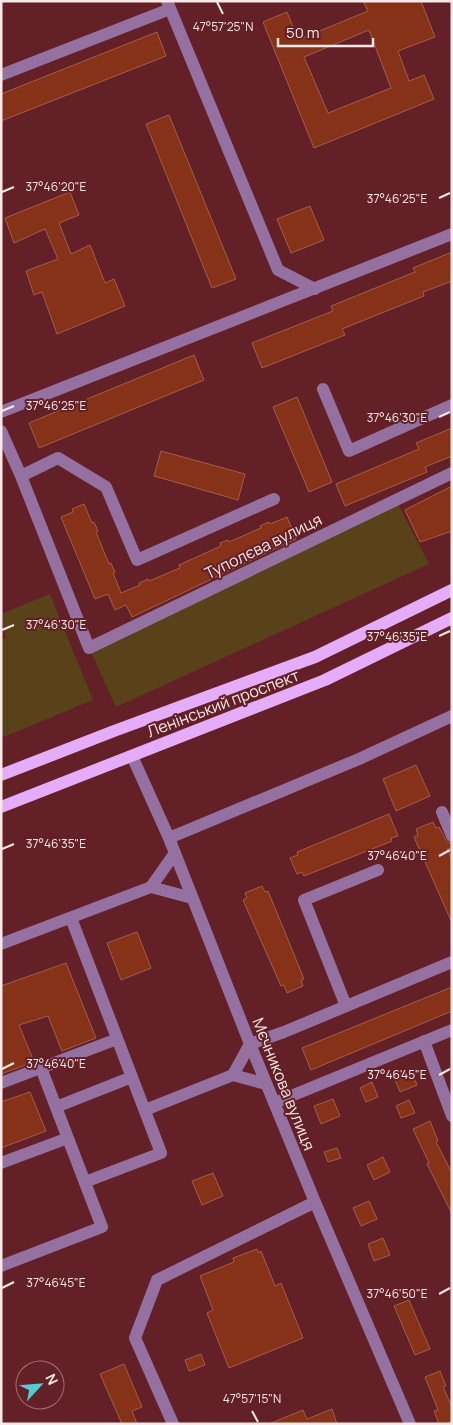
<svg xmlns="http://www.w3.org/2000/svg" width="453" height="1425" font-family="Manrope,sans-serif">
<rect width="100%" height="100%" fill="#632027"/>
<path fill="#59411a" d="M398 504 429 564 116 707 89 648Z
M50 594 93 700 1 738V640L6 638 1 614Z"/>
<path fill="#853219" stroke="#a35e49" fill-rule="evenodd" d="M363 1H421L435 37 398 51 409 81 424 75 434 99 314 148 263 22 287 12 298 40 368 11ZM369 30 391 88 328 113 304 57Z
M157 32 166 56 1 121V94Z
M169 115 236 279 212 288 146 124Z
M70 192 79 215 59 223 71 254 90 245 105 283 114 279 125 306 57 334 42 292 34 295 26 271 58 259 45 229 14 243 5 218Z
M310 206 324 240 291 253 277 219Z
M452 252V281L423 292 424 296 342 329 345 335 262 368 252 343 333 311 331 306 415 272 413 268Z
M194 355 204 380 39 448 29 423Z
M297 397 332 482 309 492 273 407Z
M452 428V456L425 467 427 472 345 506 336 484 419 449 416 443Z
M161 451 245 474 238 500 154 476Z
M452 486V531L420 542 405 510Z
M84 504 92 523 94 522 98 531 96 532 109 564 111 563 115 572 113 573 121 593 140 585 139 583 148 579 149 581 180 568 179 565 221 546 220 543 228 540 229 542 261 528 260 526 269 522 270 524 287 517 296 539 132 617 126 605 115 610 108 594 95 599 61 517 73 512 72 509Z
M416 765 430 796 396 811 383 779Z
M389 814 398 836 391 838 392 841 304 876 302 872 297 874 290 858 298 855 297 852Z
M433 822 436 828 439 827 447 842 452 844V848L447 849 452 859V923L414 837 418 835 416 829Z
M262 886 265 892 268 891 304 979 301 980 303 986 287 993 284 985 281 986 243 900 247 898 245 893Z
M137 932 151 968 121 980 107 943Z
M66 963 96 1038 62 1051 48 1016 19 1025 34 1062 1 1074V986Z
M452 987V1011L311 1070 302 1048Z
M411 1070 417 1085 400 1092 394 1077Z
M372 1082 378 1097 366 1102 360 1088Z
M30 1092 46 1131 1 1148V1102Z
M333 1099 340 1116 321 1124 314 1106Z
M409 1100 415 1113 401 1118 396 1106Z
M430 1121 438 1141 436 1142 452 1173V1214L427 1164 429 1163 413 1129Z
M337 1148 341 1158 328 1162 324 1152Z
M383 1157 390 1172 374 1180 367 1165Z
M213 1173 223 1196 202 1205 192 1181Z
M369 1201 377 1219 361 1226 353 1208Z
M383 1238 390 1255 374 1261 368 1244Z
M257 1249 258 1253 261 1251 275 1286 281 1283 303 1338 229 1368 207 1313 213 1310 200 1276 234 1262 233 1258Z
M409 1300 430 1349 415 1355 394 1306Z
M201 1354 205 1365 189 1371 185 1360Z
M124 1364 142 1407 132 1411 137 1424H122L100 1374Z
M440 1371 446 1386 443 1387 452 1407V1421L445 1424H439L434 1411 438 1410 425 1377Z
M332 1409 337 1424H269L303 1410 307 1419Z"/>
<g fill="none" stroke-linecap="round" stroke-linejoin="round">
<path stroke="#9471a0" stroke-width="12" d="M167 1 278 270 315 289
M1 75 170 9
M323 389 349 451 452 405
M1 412 452 234
M1 431 21 476 89 648 452 473
M21 476 58 458 106 487 137 560 274 499
M132 756 169 838 250 1044 315 1202 410 1424
M442 812 452 836
M169 838 359 759 452 716
M175 853 151 887 192 898
M71 918 161 1153 85 1182
M1 944 151 887
M346 1006 304 900 378 870
M424 1041 452 1116
M1 1083 46 1066
M266 1084 233 1075 250 1044 284 1032 452 962
M274 1103 452 1030
M56 1107 132 1077
M145 1110 233 1075
M1 1163 68 1138
M1 1266 102 1227 41 1068 117 1039
M173 1424 135 1338 157 1280 315 1202"/>
<path stroke="#e5acf9" stroke-width="12" d="M1 775 114 731 315 657 452 590
M1 807 325 680 452 618"/>
</g>
<path fill="none" stroke="#f9e8e8" stroke-width="2" d="M217 2 223 14M2 192 14 187M439 198 450 193M2 411 14 406M439 417 450 412M2 630 14 625M439 636 450 631M2 849 14 844M439 856 450 850M2 1069 14 1063M439 1075 450 1069M2 1288 14 1282M439 1294 450 1288M252 1411 258 1422"/>
<g text-anchor="middle" stroke-width="4" stroke-linejoin="round" paint-order="stroke">
<g font-size="16" fill="#f9e8e8" stroke="#632027">
<text transform="translate(263 546) rotate(-26)" y="6">Туполєва вулиця</text>
<text transform="translate(223 703) rotate(-21)" y="6">Ленінський проспект</text>
<text transform="translate(284 1084) rotate(68)" y="6">Мєчникова вулиця</text>
</g>
</g>
<g font-size="12" text-anchor="middle" fill="#f9e8e8" stroke="#632027" stroke-width="4" stroke-linejoin="round" paint-order="stroke">
<text x="223" y="31">47°57'25"N</text>
<text x="56" y="191">37°46'20"E</text>
<text x="397" y="203">37°46'25"E</text>
<text x="56" y="410">37°46'25"E</text>
<text x="397" y="422">37°46'30"E</text>
<text x="56" y="629">37°46'30"E</text>
<text x="397" y="641">37°46'35"E</text>
<text x="56" y="848">37°46'35"E</text>
<text x="397" y="860">37°46'40"E</text>
<text x="56" y="1068">37°46'40"E</text>
<text x="397" y="1079">37°46'45"E</text>
<text x="56" y="1287">37°46'45"E</text>
<text x="397" y="1298">37°46'50"E</text>
<text x="252" y="1403">47°57'15"N</text>
</g>
<rect width="453" height="1425" fill="none" stroke="#f9e8e8" stroke-width="5"/>
<g transform="translate(40 1385) rotate(64)"><circle r="24" fill="#632027" stroke="#9f7074"/>
<path d="M0-4L9 19L0 12L-9 19Z" fill="#52cdcf"/>
<text y="-8" font-size="14" font-weight="bold" text-anchor="middle" fill="#f9e8e8">N</text>
</g>
<path d="M278 38v8h95v-8" fill="none" stroke="#f9e8e8" stroke-width="2.5"/>
<text x="286" y="38" font-size="15" fill="#f9e8e8" stroke="#632027" stroke-width="4" paint-order="stroke">50 m</text>
</svg>
